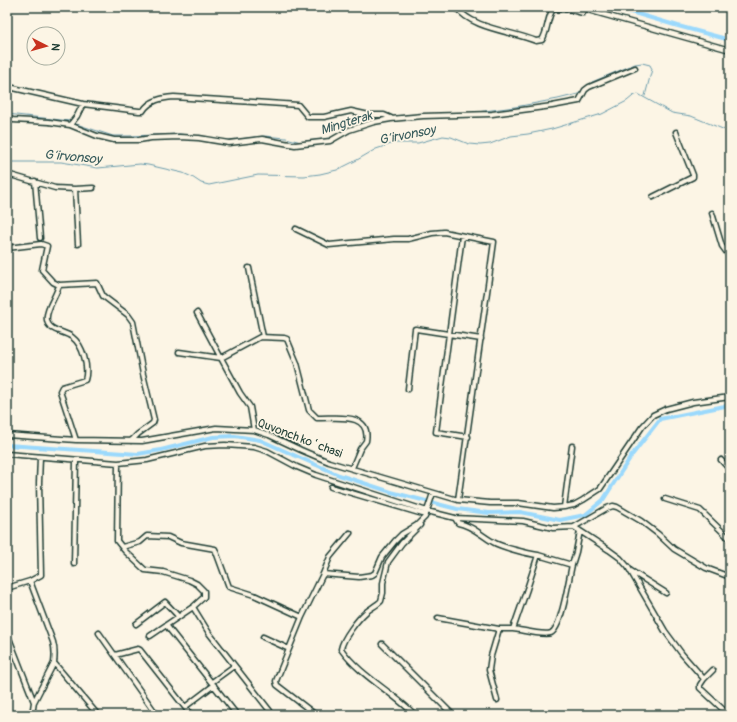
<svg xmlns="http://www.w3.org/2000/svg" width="737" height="722" font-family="Pangolin,sans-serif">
<rect width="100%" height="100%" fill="#fcf5e5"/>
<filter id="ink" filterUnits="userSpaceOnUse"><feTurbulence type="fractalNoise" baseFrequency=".025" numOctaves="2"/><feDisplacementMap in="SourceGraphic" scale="8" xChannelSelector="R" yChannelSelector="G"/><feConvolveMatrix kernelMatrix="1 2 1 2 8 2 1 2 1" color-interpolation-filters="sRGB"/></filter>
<g filter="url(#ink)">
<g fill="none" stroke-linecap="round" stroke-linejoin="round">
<path stroke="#699bac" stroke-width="1" d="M477 112 515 107 558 99 578 94 592 82 635 64 642 63 650 65 652 69 645 96
M7 114 70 121
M423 114H432
M401 116 408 115
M73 123 113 136H129L180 134 211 138
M220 140H231L264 136 286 138 301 142 330 138 350 127 366 122
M7 162H61L98 168 140 164 148 165 183 173 192 177 201 183 209 185 258 175 304 176 320 174 337 170 357 160 376 149 394 143H418L443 136 451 137 469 144 480 145 490 144 511 136 528 134 552 129 602 114 627 101 633 96 638 94 672 113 691 116 730 132"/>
<path stroke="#9bd9fc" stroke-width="4" d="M614 7 678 26 730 40
M7 445 138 454 161 450 213 437 235 436 260 440 339 475 391 492 457 509 489 513 520 512 560 520 585 515 603 500 632 455 660 419 730 405"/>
<g stroke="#1f3d34" stroke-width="7">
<path id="street" d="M456 7C472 29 512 31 536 41L542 40C548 31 547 18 553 9H567L583 13 584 9 730 50
M9 87 83 104 139 111H143C150 100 162 98 174 97L298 105 308 117H324L351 111 369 115H384L391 118
M7 118 13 120 49 122 70 125 97 136 114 140H139L151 138 179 137 199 138 229 143 262 139 295 145 330 141 349 130 374 122 391 119 423 116 492 114 552 106 579 101 585 90 589 87 635 68
M70 125 77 116 83 104
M7 174 55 188 75 189 78 244
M35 181 40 238
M75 189 93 188
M653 197 693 177V175L676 132
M712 213 722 246 730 257
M296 229 329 245 394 239H408L432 233 444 232 494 242 458 500
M462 236 436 432 468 437
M7 248 41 244 47 246 42 270 53 282 59 285C57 295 45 310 47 320 48 331 64 331 72 337 83 345 89 367 85 380L62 387 60 391 76 440
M249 268 263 337
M59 285 97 283 103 296 128 315 133 322 143 374 154 420 153 423 138 434 131 441
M197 313 221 358 260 337 284 338 287 339 297 363 309 410 317 418H321C339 418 371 413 366 441L360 449 352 468
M179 352 221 358 240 393 250 407 254 430
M408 389 415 329H416L481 339
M7 435 76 440 142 441 216 428 254 430 269 435 301 450 329 462 458 500 490 503H518L553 508 564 507 574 505 583 500 600 489 642 427 653 415 666 409 693 402 730 397
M7 454 118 463 147 460 205 446 225 445 254 447 267 451 297 467 316 475 427 511 455 518 523 521 553 528 574 527 609 550 620 558 628 567 665 631 682 654 704 679 700 685V688L729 715
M721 460 730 470
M118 463 117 541 125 551 145 570 163 572 189 580 197 584 204 591V597L193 607 150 636
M331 487 426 515
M665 499 700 510 730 539
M564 507 572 446
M455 518 458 523C471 525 481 535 493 542 501 547 529 554 538 555
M574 527 607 508 613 506 617 507 641 521 658 534 674 549 706 568 730 577
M122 547 140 542 147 536 168 537 181 543 215 549 229 587 254 595 302 617
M74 564 76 460
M631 571 666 593
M323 574 330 557 350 533
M7 588 30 581
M193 607 209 633 270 711
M438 618 499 629
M136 624 165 602 179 617
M166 625 237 715
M513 629C522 630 543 636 551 633 562 628 569 577 572 565
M7 633 34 702
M99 633 157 715
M263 637 289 649
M382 644 453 715
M115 655 138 649 140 650 191 715
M54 663 98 715
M704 679 713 670
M212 682 234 666
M497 700 489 670 491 656 499 629H513L527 589 538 555 572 565 576 552 580 531
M185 707 214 685
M32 715 34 702 54 663C55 655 55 649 53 642L30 581 41 575 39 483 40 457
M316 715 277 685 276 681 302 617 323 574 359 577 372 575 375 573 382 557 395 541 402 534 417 525 425 517 433 493
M415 715C393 692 360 676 341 649 343 638 358 619 366 612 371 608 377 605 381 601L383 593V583L388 562 402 543 420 525"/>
</g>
<use href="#street" stroke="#fcf5e5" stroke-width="4"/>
</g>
</g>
<g text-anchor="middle" stroke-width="3.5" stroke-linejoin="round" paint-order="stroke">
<g font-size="12" fill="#1f3d34" stroke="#fcf5e5">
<text transform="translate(300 438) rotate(21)" y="4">Quvonch koʻchasi</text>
</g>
<g font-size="13" font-style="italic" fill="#385c5c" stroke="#fcf5e5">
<text transform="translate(346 122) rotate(-17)" y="5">Mingterak</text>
<text transform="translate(407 134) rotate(-11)" y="5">G‘irvonsoy</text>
<text transform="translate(73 156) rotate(5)" y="5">G‘irvonsoy</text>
</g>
</g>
<rect width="737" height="722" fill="none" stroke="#fcf5e5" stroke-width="24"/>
<rect x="12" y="12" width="713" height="698" fill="none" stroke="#1f3d34" stroke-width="1.5" filter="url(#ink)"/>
<g transform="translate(46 46) rotate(96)"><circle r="19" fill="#fcf5e5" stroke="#a4ab9e"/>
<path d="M0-3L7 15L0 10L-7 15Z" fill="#c8321e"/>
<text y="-6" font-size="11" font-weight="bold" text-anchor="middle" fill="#1f3d34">N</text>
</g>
</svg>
